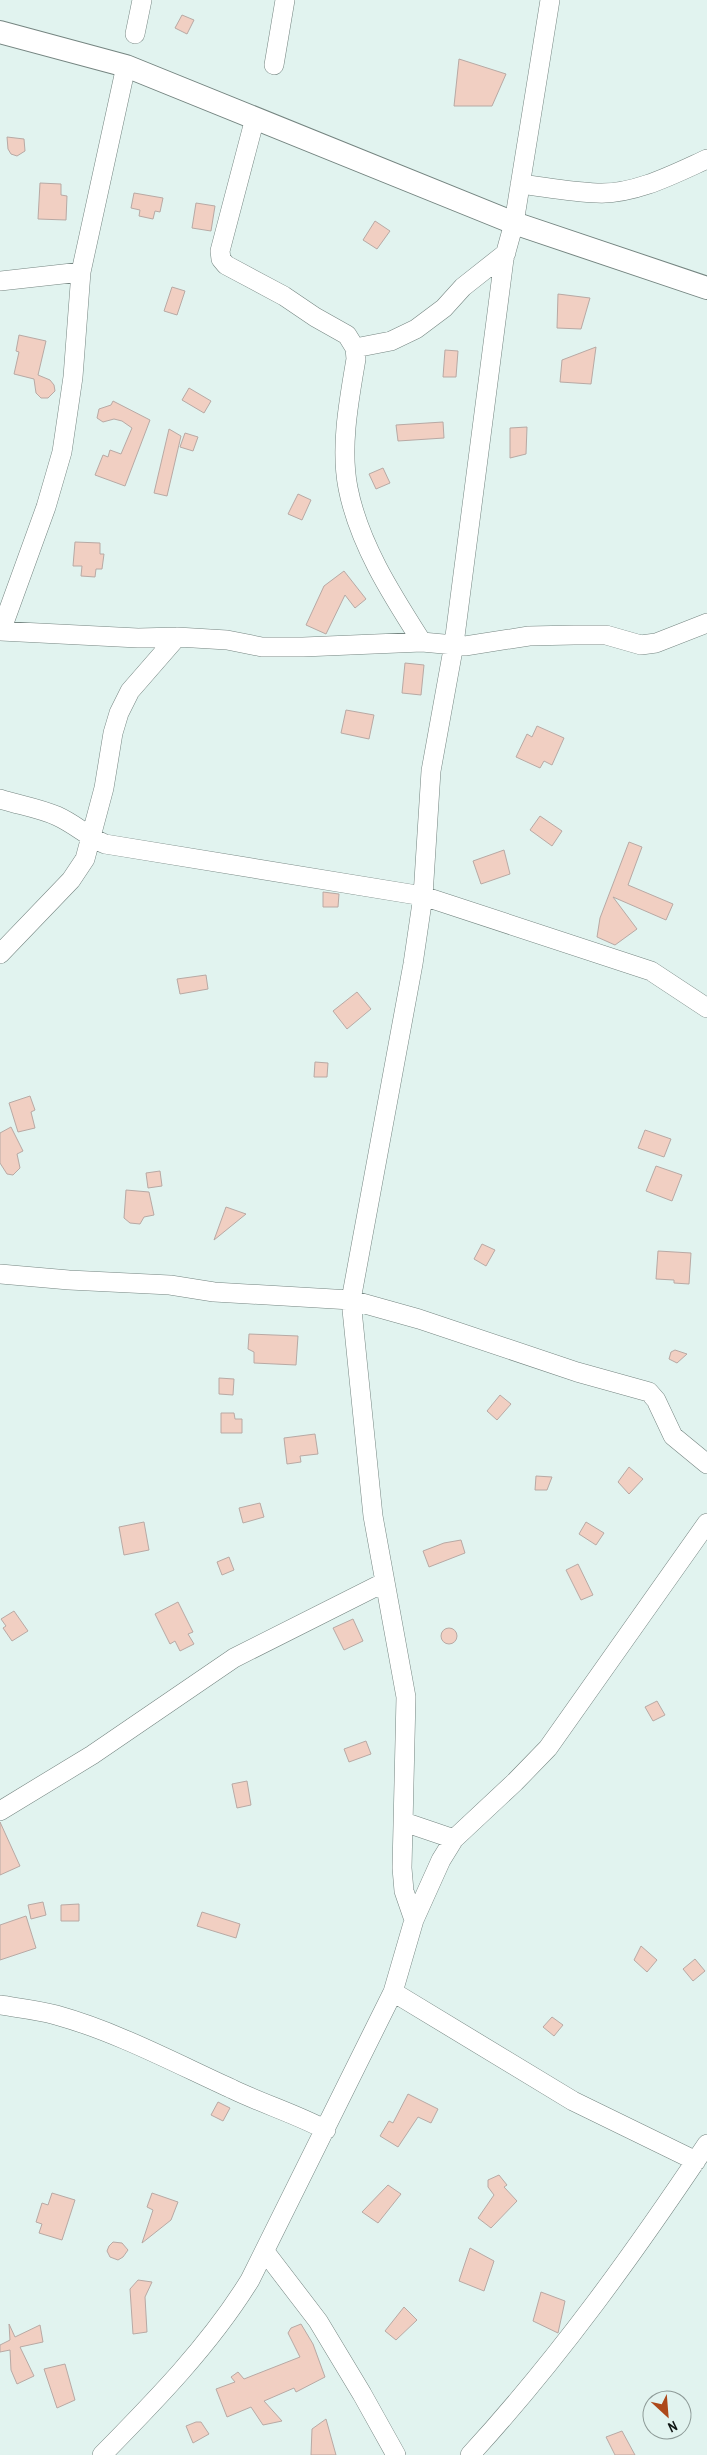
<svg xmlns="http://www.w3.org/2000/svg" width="707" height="2455" font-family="'Archivo Narrow',sans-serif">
<rect width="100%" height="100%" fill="#e1f3ef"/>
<path fill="#f1cfc2" stroke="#b8a9a4" d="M182 15 194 20 187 34 175 28Z
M459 59 506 74 492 106H454Z
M7 137 24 139 25 151 17 156 11 154 8 149Z
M40 183 61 184V195L67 196 66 220 38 219Z
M134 193 163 198 160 212 155 211 153 219 139 216 140 210 131 208Z
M196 203 215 206 211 231 192 228Z
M375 221 390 231 377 249 363 240Z
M172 287 185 291 177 315 164 311Z
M558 294 590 298 581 329 557 328Z
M19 335 46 341 38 375 50 380 54 385 55 391 48 398H41L36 393 34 379 14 374 19 352 16 351Z
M596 347 591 384 560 382 562 360Z
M445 350 458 351 456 377H443Z
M189 388 211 401 204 413 182 400Z
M113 401 150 420 125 486 95 475 103 455 108 457 110 450 121 454 132 428 122 421 114 419 103 422 97 418 99 409 111 405Z
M443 422 444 438 398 441 396 425Z
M527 427 526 454 510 458V428Z
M169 429 181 436 167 496 154 493Z
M185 433 198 437 193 451 180 447Z
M383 468 390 483 376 489 369 474Z
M298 494 311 500 302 520 288 514Z
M75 542 100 543V554H104L102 569H96L95 577 81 576 82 566H73Z
M344 571 366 599 355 608 345 595 326 634 306 625 324 586Z
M405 663 424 665 421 695 402 693Z
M346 710 374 715 369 739 341 733Z
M537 726 564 738 552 765 544 761 540 768 516 757 527 734 532 737Z
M540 816 562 831 552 846 530 830Z
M629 842 642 847 628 885 673 904 666 920 613 897 637 929 615 945 597 937 600 918Z
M504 850 510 874 481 884 473 861Z
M323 892 339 894 338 907H323Z
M206 975 208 989 180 994 177 979Z
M357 992 371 1009 347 1029 333 1011Z
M315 1062 328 1063 327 1077H314Z
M30 1096 35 1110 31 1112 35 1128 18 1132 9 1103Z
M11 1127 23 1151 17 1154 20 1168 13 1175 7 1174 0 1163V1133Z
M645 1130 671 1139 664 1157 638 1148Z
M656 1166 682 1175 672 1201 646 1191Z
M160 1171 162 1186 148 1188 146 1173Z
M126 1190 149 1192 154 1215 144 1217 140 1224 130 1223 124 1218Z
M226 1207 246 1214 214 1240Z
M482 1244 495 1250 486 1266 474 1259Z
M658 1251 691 1253 689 1284 674 1283V1280L656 1279Z
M249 1334 298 1336 296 1365 254 1363V1352L248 1349Z
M675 1350 687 1354 677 1363 669 1359 671 1352Z
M219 1378 234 1379 233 1395 219 1394Z
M500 1395 511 1404 497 1420 487 1411Z
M221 1413H234L235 1419H242V1433H221Z
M315 1434 318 1454 300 1456 301 1462 287 1464 284 1438Z
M629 1467 643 1479 629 1494 618 1482Z
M536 1476 552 1477 547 1490H535Z
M260 1503 264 1517 243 1523 239 1508Z
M144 1522 149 1550 124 1555 119 1527Z
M586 1522 604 1533 596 1545 579 1534Z
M461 1540 465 1553 429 1567 423 1551 444 1543Z
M229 1557 234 1570 222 1575 217 1562Z
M578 1564 593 1595 581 1600 566 1570Z
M178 1602 193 1632 188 1634 194 1644 180 1651 175 1641 170 1644 155 1614Z
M14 1611 28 1631 12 1641 3 1628 6 1626 1 1619Z
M353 1619 363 1641 344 1650 333 1628Z
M441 1636a8 8 0 1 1 16 0a8 8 0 1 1-16 0Z
M657 1701 665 1715 653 1721 645 1707Z
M366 1741 371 1754 349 1762 344 1749Z
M247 1781 251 1805 237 1808 232 1784Z
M0 1822 20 1866 0 1875Z
M43 1902 46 1915 31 1919 28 1905Z
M79 1904V1921H61V1905Z
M202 1912 240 1924 236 1938 197 1926Z
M26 1916 36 1948 0 1960V1925Z
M641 1946 657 1960 647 1972 634 1960Z
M695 1959 705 1971 693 1981 683 1969Z
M552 2017 563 2025 554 2036 543 2027Z
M408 2094 438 2109 431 2123 418 2117 398 2147 380 2136 389 2121 393 2123Z
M218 2102 230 2108 223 2121 211 2115Z
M499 2175 507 2185 504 2187 517 2201 491 2228 478 2218 494 2195 488 2187V2180Z
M388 2185 401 2194 378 2223 362 2212Z
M52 2193 75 2200 62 2240 39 2233 42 2224 36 2222 42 2203 48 2205Z
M152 2193 178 2202 171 2220 142 2243 153 2210 147 2207Z
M113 2242 122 2243 128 2250 123 2257 118 2260 110 2257 107 2251 109 2246Z
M470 2248 494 2261 484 2291 459 2281Z
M138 2280 152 2282 145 2297 147 2332 133 2334 130 2289Z
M541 2292 565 2301 558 2333 533 2321Z
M404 2307 417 2320 396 2340 385 2331Z
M9 2324 15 2337 40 2325 43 2342 20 2347 34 2376 17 2384 11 2370 10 2350 0 2352V2345L10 2340Z
M301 2324 313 2344 325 2377 296 2392 294 2388 264 2401 282 2421 263 2425 251 2407 227 2417 216 2389 235 2382 231 2377 238 2372 244 2379 300 2357 288 2333 291 2328Z
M65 2364 75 2400 57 2408 44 2369Z
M326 2419 336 2455H311L312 2429Z
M196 2422H201L209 2434 193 2443 186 2426Z
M622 2431 635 2455H615L606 2437Z"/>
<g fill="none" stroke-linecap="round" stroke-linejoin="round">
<g stroke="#758581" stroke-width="20">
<path id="minor" d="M135 34 142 0
M274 65 285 0
M255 118 220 251 221 259 226 265 284 296 315 317 347 335 355 348 356 359C349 400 340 447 348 488 359 544 392 595 422 642
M520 184C545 187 571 192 597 193 634 195 674 174 707 159
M0 281 81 272
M355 348 391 341 416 329 444 308 463 287 506 253
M0 631 138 638 177 637 227 640 262 647H303L422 642 465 646 529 636 574 635H606L641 645 656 643 707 623
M1 631 46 507 62 452 73 377 81 272 126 66
M0 799C19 805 39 808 57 816 75 824 88 837 105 844L423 896 651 971 707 1008
M0 954 71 880 85 859 104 788 113 733 119 713 130 691 177 637
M0 1274 69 1280 170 1285 214 1292 351 1300 419 1319 577 1372 649 1392 656 1400 673 1436 707 1464
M0 1811 92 1755 234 1658 385 1582
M404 1822 454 1839
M414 1920 404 1891 402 1868 406 1697 373 1516 351 1300 413 964 423 896 431 771 454 644 504 259 514 223 550 0
M393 1992 573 2101 696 2161
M0 2005C19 2008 38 2010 56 2015 117 2032 175 2063 232 2089 263 2104 296 2114 326 2130
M266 2253 318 2321 362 2394 396 2455
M102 2455C155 2401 210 2345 250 2280L393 1992 414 1920 441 1860 454 1839 515 1782 548 1748 707 1523
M470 2455C559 2358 634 2253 707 2144"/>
</g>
<g stroke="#758581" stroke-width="24">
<path id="tertiary" d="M0 32 126 66 514 223 707 288"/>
</g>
<use href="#minor" stroke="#fff" stroke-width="19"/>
<use href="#tertiary" stroke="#fff" stroke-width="22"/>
</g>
<g transform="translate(667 2415) rotate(154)"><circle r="24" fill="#e1f3ef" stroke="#8d9a97"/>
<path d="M0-4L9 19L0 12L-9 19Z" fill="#ad481a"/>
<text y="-8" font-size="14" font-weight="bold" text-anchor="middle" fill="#0f1513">N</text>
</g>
</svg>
